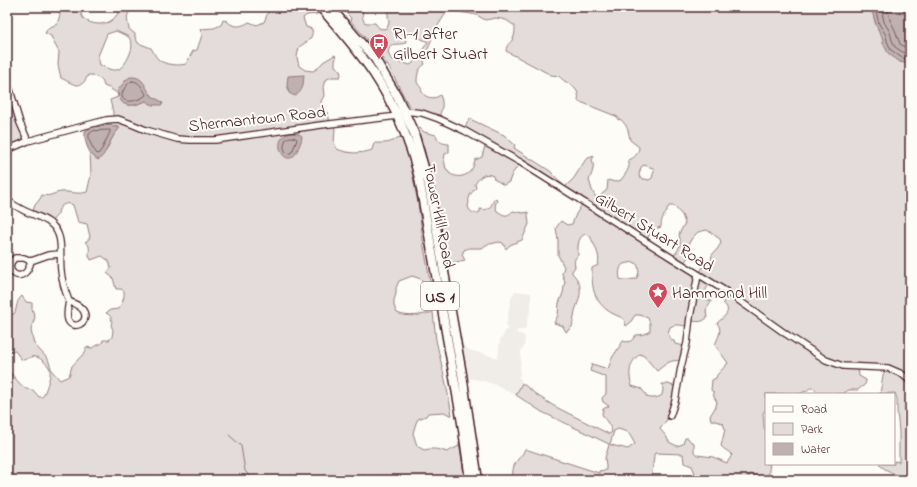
<svg xmlns="http://www.w3.org/2000/svg" width="917" height="487" font-family="'Indie Flower',sans-serif">
<rect width="100%" height="100%" fill="#fdfcf7"/>
<filter id="ink" filterUnits="userSpaceOnUse"><feTurbulence type="fractalNoise" baseFrequency=".025" numOctaves="2"/><feDisplacementMap in="SourceGraphic" scale="8" xChannelSelector="R" yChannelSelector="G"/><feConvolveMatrix kernelMatrix="1 2 1 2 8 2 1 2 1" color-interpolation-filters="sRGB"/></filter>
<g filter="url(#ink)">
<path fill="#f0ece8" d="M515 291 531 293V307L525 330H518L516 333 523 335 525 337 524 347 521 350 520 375 518 377 521 379 522 383 516 395 496 385 484 381 468 378 464 370 462 347 464 346 469 350 498 358 500 339 503 337 505 331 508 329 506 326 511 299Z"/>
<path fill="#e3dcda" stroke="#967e82" fill-rule="evenodd" d="M58 7H81C80 11 81 16 84 19 91 25 105 26 112 20 116 17 120 11 121 7H134C125 15 127 18 129 29L135 34V37L138 43 151 48C153 51 155 56 158 59 164 65 179 66 186 64L193 51 197 50 202 35 200 29 214 28 221 25 223 20 227 21C233 28 242 27 249 22L257 25 264 22 269 10 268 7H313L318 14 307 15 303 18 306 27 312 29C314 39 306 42 299 47L297 57 299 66 305 70 313 71 318 68 323 62 335 55 336 58 335 61V66L340 70 341 75 340 77H332L325 80 323 87 324 96 321 101 322 106 324 112 328 113 330 123 334 124 335 130 334 142 337 149C348 154 361 154 372 150L374 143C383 143 391 144 397 138L405 136 418 203 424 247 431 287 424 288 421 279 412 276 399 281 396 288V294L394 300V306L397 313C409 318 421 315 433 312L436 340 446 384 452 415H450L444 412 428 413 426 416 418 419 416 423 413 433 417 446 424 450C432 448 439 449 447 452L459 446V442L465 480H7V369C10 372 23 388 26 389 26 389 32 390 33 390L39 397H42L44 395C46 388 53 373 49 367 47 364 44 362 42 360 34 354 32 357 24 360L21 359 15 351H7V315L14 314C18 307 15 302 22 296L26 302 32 303V309L35 317 31 330 34 344 48 359 52 371 60 380 69 376 72 366 86 351V347L92 348 102 343 103 340H109L112 337 113 330 111 325C113 320 111 315 106 313L110 310 118 309C122 304 125 297 124 291L121 289H116L113 278 107 273 111 268 109 261 102 256 91 260 89 256C89 250 91 245 85 242L88 240 90 237 87 224C84 223 81 223 78 222L73 205C66 201 58 206 58 214L50 223 32 213 35 205 40 199 42 195C51 197 53 193 61 192 69 191 78 195 87 192L91 175 90 151 95 158 106 151 113 136 119 129V127C112 127 109 125 102 126L105 123 113 121V112L110 100 118 97 117 93 109 88 104 86 102 80 92 75H88C81 92 72 83 61 78L58 65 59 52 54 43 51 36 45 33 48 28 57 24 60 15ZM116 31 129 37C130 40 132 43 132 46 131 54 124 69 116 70 111 71 105 67 100 65L98 56 107 34ZM118 90 151 94 153 97 162 102 153 105 146 101C132 107 119 109 118 90Z
M340 7H364C362 12 362 17 364 22L367 23H375L379 28 383 29 387 28 389 23 387 7H871L876 25 882 37 883 43 900 62 910 64V476L903 478C896 474 884 470 879 464H894V461L899 462V431L897 411V399L895 393 880 394 883 375 886 368 858 366 859 376 866 380C866 387 861 386 858 390H849L845 392 844 394H819L815 389C812 388 809 387 807 391L803 392 801 394H766V409L763 413 764 428 766 430V464H770L769 469V476H761L749 474V480H692L695 473 692 466 684 463 683 454 656 453 654 454C654 461 652 468 652 475L637 480H513C513 476 512 470 514 466 516 459 523 456 525 449L599 473V471L606 470V465L605 458 609 445V444L542 412 516 395 522 383 538 396 554 406 609 434 612 432C611 426 605 420 602 414L603 409 609 406 603 402 602 398 606 394V377L590 371 592 364 608 369 612 358 623 341C630 343 632 341 636 335 642 335 645 334 650 331V324L648 318 640 315H635L630 323 626 326 624 319C619 316 612 314 607 310 592 298 592 285 592 268L598 265C601 255 594 245 590 236L585 234C577 238 578 247 578 255 574 259 574 261 575 267L572 271V273C585 286 580 296 575 311 574 316 573 322 572 327L566 332 563 326 554 323 558 315 559 303 563 293 565 281 563 277 562 273 564 267 558 255V240L556 228 561 221 567 225 572 224 576 214 583 203 520 163 512 174 509 182 504 185 494 179 493 176C485 172 480 176 475 184L476 188C473 191 470 194 469 198 468 201 470 202 468 206 469 212 475 215 480 212V209C489 211 491 207 494 199L497 200 495 206 497 211C504 215 506 218 513 211L523 213 528 212V216L529 224 522 240 510 245 506 249 503 243 499 242 486 245 482 248H469L464 250 462 255 465 260 457 262 448 263 437 212 425 152 418 129 420 128 424 132 436 135C438 141 442 144 449 144V152L445 154 444 160 446 169 448 170 449 173C461 181 473 174 475 160L482 157 486 142 463 130 470 118 472 120 504 135 515 145 514 148 550 171 565 187 574 178 586 159 594 156 592 160C595 166 592 174 589 180L592 190 597 200 602 198V194L607 190 608 180 615 182 621 180C625 174 632 167 628 160 634 159 639 153 639 147L630 140C628 130 628 126 620 119L618 120V117L578 101C578 99 579 97 578 94 576 85 564 83 559 76L551 75 506 51C507 43 509 45 513 39 515 35 515 31 515 26L506 20 496 18 485 20 477 15 448 10 435 30 426 54 424 62 425 64C418 69 417 74 417 82 418 85 420 86 421 88 422 89 421 90 422 92 425 98 435 100 440 95 444 103 442 111 438 118L412 112 390 69 380 55 350 20 351 18ZM411 34 428 42 413 63 410 65 391 59 388 53 390 46C395 43 400 45 405 43L406 40 403 36ZM644 165 653 168 654 171 652 178 649 180 640 178 639 175 641 167ZM669 206H674L682 215 685 223 679 234C682 246 679 249 672 258L646 241 652 230 661 227C661 221 663 215 667 212V209ZM707 230 720 239 721 243 718 248 712 255 711 260 703 266 699 275 683 264 689 256V243L692 238 698 232ZM634 262C640 265 640 274 636 279L623 280 620 279C619 274 619 268 623 264ZM710 282 729 294 723 303C733 311 724 317 717 323 723 330 718 337 715 345L728 363 717 375 716 378 712 380 711 390 713 392 714 397 717 402 716 406 710 416 711 420 723 423 725 429 721 446C724 450 729 451 732 455L727 463 713 457 697 455 694 452V443L691 442 688 438H685L683 444 677 446 669 442 666 436 660 429 669 417 677 387 668 384H662L663 390 662 395C658 398 652 399 647 397L645 393 642 390V389L632 386C628 374 629 362 640 354L644 356 657 371C666 364 669 359 682 361L685 346 675 344 674 341 670 339 668 333 670 327C675 324 680 325 686 326L690 320C697 322 701 323 707 318L706 310 711 302V301L706 299C703 293 707 288 710 282ZM618 429 628 432 631 437 635 444 628 449 611 445 610 444 614 431Z
M7 80 27 144 7 153Z"/>
<path fill="#c0b1b1" stroke="#91777b" d="M871 7H910V64L900 62 893 57 888 53 883 43 882 37 876 25Z
M304 75C303 85 304 90 295 96L289 93 287 85 288 76Z
M130 77C144 76 144 86 151 95 154 98 159 100 162 102L163 104 161 105H153L146 101C132 107 119 109 118 90L126 80Z
M111 125 114 127H119V129C117 131 114 134 113 137 108 144 106 155 98 160 88 154 84 141 85 131L92 127Z
M291 133 299 134 302 136C302 141 299 146 297 151 287 173 267 138 291 133Z"/>
<g fill="none" stroke-linecap="round" stroke-linejoin="round">
<path stroke="#795961" stroke-width="1" d="M875 7 879 24 886 35 887 41 891 50 902 58 910 60
M881 7 884 22 890 32 892 40 895 47 904 53 910 55
M887 7 890 20 895 30 900 44 906 48 910 49
M132 81C140 81 142 88 146 94L145 96C140 99 134 102 127 101 116 98 126 84 132 81Z
M108 130H110V132L102 149 99 153 97 154C93 148 88 141 89 134L93 131Z
M291 137 296 138 297 140 292 152 288 154C283 150 283 146 286 139Z"/>
<path stroke="#91777b" stroke-width="1" d="M229 435 241 446 245 471 254 480"/>
<g stroke="#4a1f2b" stroke-width="8">
<path id="minor" d="M7 80 20 123 28 141
M404 111 422 113 439 119 465 131 520 162 672 258 727 292 786 334 826 360 843 366 888 368 902 374 910 381
M7 150 28 141 106 120 118 119 129 123 146 130 177 139 190 140H215L321 125 398 116
M7 200C12 204 17 207 23 210 32 215 43 217 51 224 65 236 59 255 61 271 62 282 65 291 69 301
M31 261C25 288 0 271 15 258H24L31 261 48 255 60 254
M69 301C74 304 82 306 84 312 89 323 73 331 68 320 66 314 68 306 69 301Z
M670 416 675 401 681 367 687 343 690 317 698 275"/>
</g>
<g stroke="#4a1f2b" stroke-width="11">
<path id="highway" d="M320 7C339 28 358 50 374 74 395 106 410 141 419 178L462 423 470 480
M330 7 375 59 397 96 414 133 428 181 462 374 478 480"/>
</g>
<use href="#minor" stroke="#fdfcf7" stroke-width="5.5"/>
<use href="#highway" stroke="#fdfcf7" stroke-width="8"/>
</g>
</g>
<defs>
<g id="bus-pin" transform="scale(1)"><path d="M0 17L-7.5 6A9.5 9.5 0 1 1 7.5 6Z" fill="#d1495b" stroke="#fdfcf7"/><path d="M-5-6H5V4H4V6H2V4H-2V6H-4V4H-5ZM-3.5-4V0h7V-4ZM-3.5 1.2v1.5H-2V1.2ZM2 1.2v1.5H3.5V1.2Z" fill="#fff"/></g>
<g id="sight-pin" transform="scale(1)"><path d="M0 17L-7.5 6A9.5 9.5 0 1 1 7.5 6Z" fill="#d1495b" stroke="#fdfcf7"/><path d="M0-6L1.8-2.2L6-1.7L2.9 1.2L3.7 5.4L0 3.3L-3.7 5.4L-2.9 1.2L-6-1.7L-1.8-2.2Z" fill="#fff"/></g>
</defs>
<g fill-rule="evenodd">
<use href="#bus-pin" x="379" y="43"/>
<use href="#sight-pin" x="658" y="292"/>
</g>
<g text-anchor="middle" stroke-width="4" stroke-linejoin="round" paint-order="stroke">
<rect fill="#fdfcf7" stroke="#806168" stroke-width="1" x="421" y="282" width="38" height="28" rx="3"/>
<g font-size="16" font-weight="bold" fill="#4a1f2b">
<text x="440" y="302">US 1</text>
</g>
<g font-size="17" fill="#4a1f2b" stroke="#fdfcf7" text-anchor="start">
<text x="393" y="39">RI-1 after<tspan x="393" dy="20">Gilbert Stuart</tspan></text>
<text x="672" y="298">Hammond Hill</text>
</g>
<g font-size="17" fill="#4a1f2b" stroke="#fdfcf7">
<text transform="translate(257 118) rotate(-6)" y="6">Shermantown Road</text>
<text transform="translate(440 216) rotate(79)" y="6">Tower Hill Road</text>
<text transform="translate(655 231) rotate(32)" y="6">Gilbert Stuart Road</text>
</g>
</g>
<rect width="917" height="487" fill="none" stroke="#fdfcf7" stroke-width="24"/>
<rect x="12" y="12" width="893" height="463" fill="none" stroke="#4a1f2b" stroke-width="1.5" filter="url(#ink)"/>
<rect x="765" y="393" width="130" height="72" fill="#fdfcf7" stroke="#b5a4a5"/>
<rect x="773" y="406" width="20" height="6" fill="#fdfcf7" stroke="#b5a4a5"/>
<text x="801" y="413" font-size="12" fill="#4a1f2b">Road</text>
<rect x="773" y="423" width="20" height="12" fill="#e3dcda" stroke="#b5a4a5"/>
<text x="801" y="433" font-size="12" fill="#4a1f2b">Park</text>
<rect x="773" y="443" width="20" height="12" fill="#c0b1b1" stroke="#b5a4a5"/>
<text x="801" y="453" font-size="12" fill="#4a1f2b">Water</text>
</svg>
